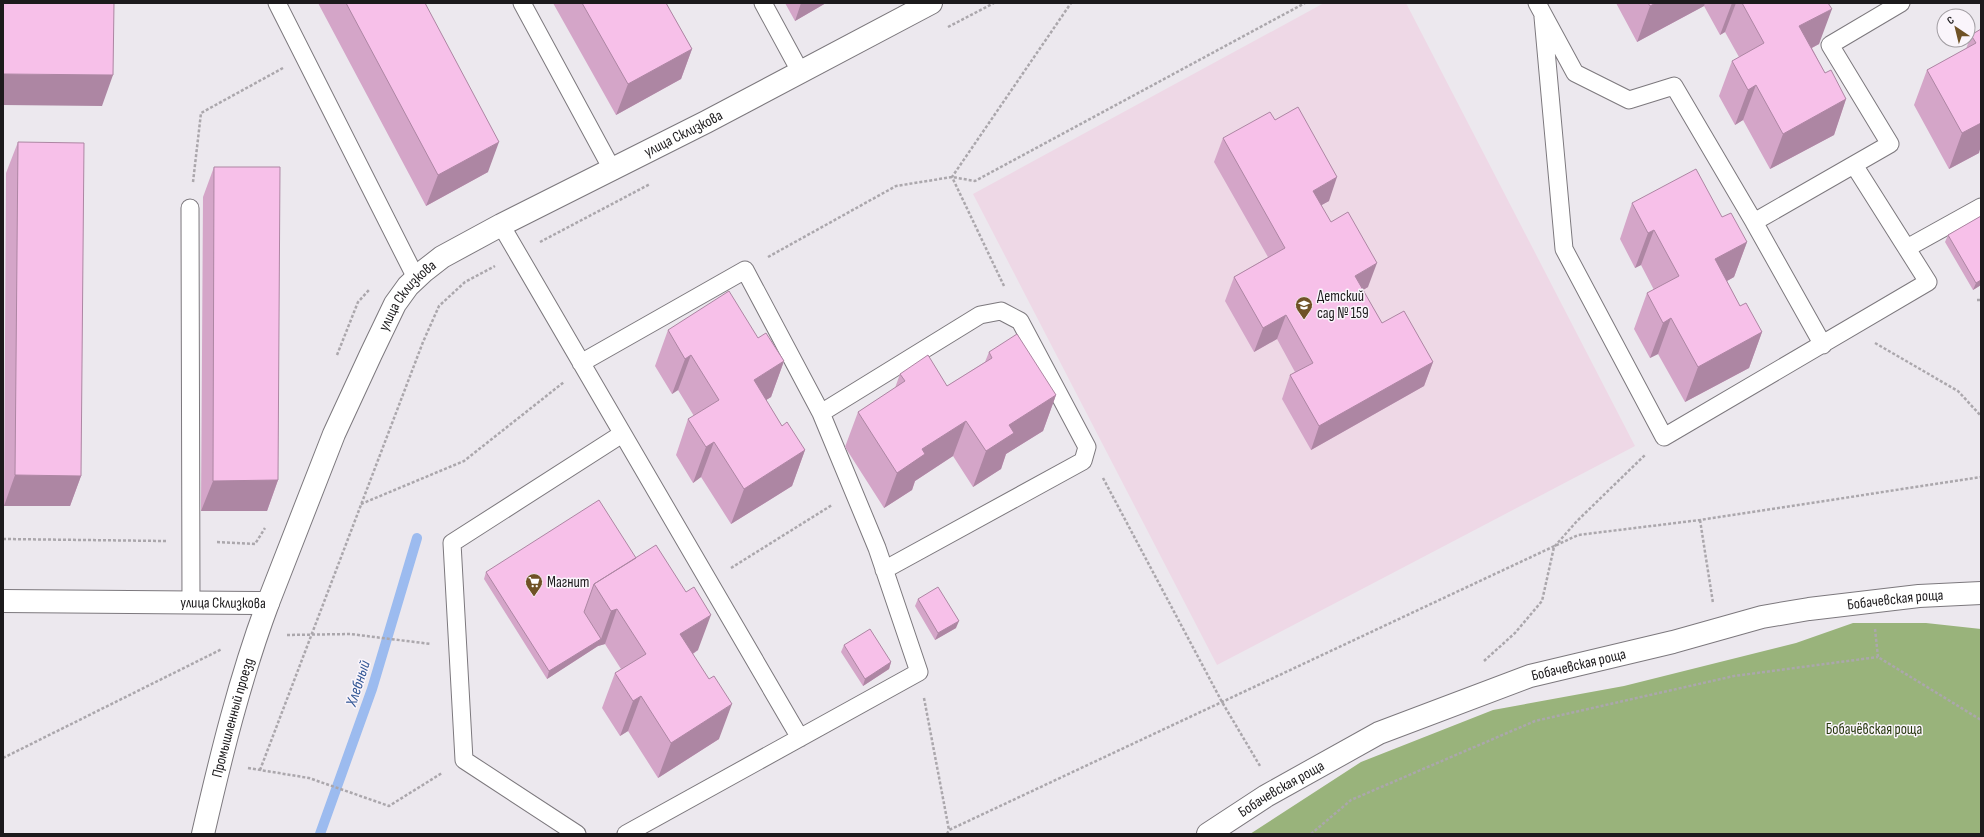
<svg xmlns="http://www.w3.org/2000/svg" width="1984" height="837" font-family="'Sofia Sans Condensed',sans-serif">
<rect width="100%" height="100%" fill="#ece8ee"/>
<path fill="#eed8e6" d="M1324 3H1406L1635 446 1217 665 973 194Z"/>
<path fill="#99b37b" d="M1853 623H1926L1981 629V834H1250L1361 762 1493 710 1624 686 1796 643Z"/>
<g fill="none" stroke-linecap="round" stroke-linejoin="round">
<path stroke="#9cbbef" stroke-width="10" d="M320 834 372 689 417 538"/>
<g stroke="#7c787d" stroke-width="19">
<path id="lane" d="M277 3 416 278
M522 3 613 171
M763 3 801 73
M1537 3 1575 73 1629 100 1674 86 1754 222 1890 144 1830 45 1901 3
M1543 17 1564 249 1664 437 1928 282 1854 165
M190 208 191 602
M1754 222 1823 345
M501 225 800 738
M1907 248 1981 207
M581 363 745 270 821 413 877 548 919 672 626 834
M821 413 980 315 1001 311 1020 321 1087 447 1083 461 884 570
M577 834 464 760 452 543 622 434"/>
</g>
<g stroke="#7c787d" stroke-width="24">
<g id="street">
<path id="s1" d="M203 834C221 756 240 678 268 603"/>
<path id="s2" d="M1208 834 1266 796 1379 733 1530 676 1673 642 1762 617 1809 609 1919 596 1981 593"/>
</g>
</g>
<g stroke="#7c787d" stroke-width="24">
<g id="secondary">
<path id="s3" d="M3 601 268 603 334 434 371 354 395 304 408 286 424 271 442 257 501 225 706 122 931 3"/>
</g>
</g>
<path stroke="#aba7ac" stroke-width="2.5" stroke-dasharray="3 2" stroke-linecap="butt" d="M948 27 994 3
M193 182 201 113 283 68
M540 242 650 184
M768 257 896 186 952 177 975 181 1305 3
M1004 286 952 177 1071 3
M1977 300H1981
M1875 343 1958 391 1981 416
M337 355 358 302 369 290
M1103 478 1222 702 1260 766
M361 504 464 461 564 382
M1700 520 1713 603
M3 539 166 541
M217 542 255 544 265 528
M731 568 832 505
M1875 629 1878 657 1981 720
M287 635 350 634 431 644
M1484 661 1515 633 1542 601 1554 547 1577 521 1646 454
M924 698 949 830
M3 758 222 649
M248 768 309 778 389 806 442 773
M260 770 423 342 439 306 465 282 495 266
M947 834 949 830 1578 535 1700 520 1981 477
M1311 834 1351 800 1535 721 1734 676 1878 657"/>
<use href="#lane" stroke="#fff" stroke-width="17"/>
<use href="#street" stroke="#fff" stroke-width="22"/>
<use href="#secondary" stroke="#fff" stroke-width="22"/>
</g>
<path fill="#d4a5c8" d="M318 3H425L488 172 426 206Z
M553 3H666L692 49 681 79 616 115Z
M785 3H826L795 21Z
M1616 3H1828L1819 44 1812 48 1825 73 1846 99 1834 135 1770 169 1743 120 1735 125 1719 96 1732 61 1739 57 1725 32 1720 35 1704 6 1637 42Z
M1981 29 1979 153 1949 169 1914 105 1927 70 1966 49 1971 35Z
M1223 138 1329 201 1321 205 1368 287 1363 290 1382 323 1433 362 1424 386 1311 450 1282 399 1290 375 1295 372 1277 339 1254 352 1225 301 1234 277 1268 257 1214 162Z
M18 142 81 476 70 506H4L6 173Z
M214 167 278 480 267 511H201L203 197Z
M1632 203 1722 217 1747 242 1734 277 1727 281 1740 306 1762 332 1749 368 1685 402 1658 354 1650 358 1634 329 1647 293 1654 290 1641 265 1635 268 1620 239Z
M1981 216V285L1973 290 1945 242 1948 235Z
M668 330 758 338 784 361 771 397 766 400 782 426 805 450 792 486 731 524 701 477 693 483 676 455 688 419 694 416 678 390 672 394 655 366Z
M989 352 1056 395 1043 431 1006 454 1001 469 973 487 953 456 915 481 912 490 884 508 845 447 858 412 895 388 900 374 947 386 985 362Z
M636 558 698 650 693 654 719 739 658 778 628 731 620 736 602 708 615 673 621 669 605 644 598 646 547 679 484 579 486 572Z
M918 599 956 628 935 640 915 606Z
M844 645 891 662 889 669 863 686 841 652Z"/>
<path fill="#ad86a3" d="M801 3H826L795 21Z
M1656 3H1705L1704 6 1637 42 1650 6Z
M1732 3H1736L1725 32 1720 35Z
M1832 9 1819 44 1787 61 1799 26Z
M692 49 681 79 616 115 628 84Z
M3 74 113 75 102 106 3 105Z
M1756 85 1743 120 1735 125 1748 90Z
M1846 99 1834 135 1770 169 1783 134Z
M1981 123V146L1979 153 1949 169 1962 133Z
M499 142 488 172 426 206 438 175Z
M1337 177 1329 201 1304 215 1313 191Z
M1654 230 1641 265 1635 268 1648 233Z
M1747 242 1734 277 1702 295 1715 259Z
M1377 263 1368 287 1347 300 1355 276Z
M1981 280V285L1973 290 1976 283Z
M1286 315 1277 339 1254 352 1263 328Z
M1671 318 1658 354 1650 358 1663 323Z
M1762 332 1749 368 1685 402 1698 367Z
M691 355 678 390 672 394 685 359Z
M784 361 771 397 741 416 754 380Z
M1433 362 1424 386 1311 450 1319 426Z
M1056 395 1043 431 1006 454 1001 469 973 487 986 451 1009 425Z
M966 421 953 456 915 481 912 490 884 508 897 473 922 449Z
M714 442 701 477 693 483 706 447Z
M805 450 792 486 731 524 744 489Z
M15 475 81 476 70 506H4Z
M278 480 267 511H201L213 481Z
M617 609 605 644 598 646 547 679 549 671 601 639 611 611Z
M711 615 698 650 668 670 680 634Z
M959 621 956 628 935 640 938 633Z
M891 662 889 669 863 686 865 679Z
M641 696 628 731 620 736 633 701Z
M732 704 719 739 658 778 671 743Z"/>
<path fill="#f7c0e9" stroke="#ad86a3" d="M3 3H114L113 75 3 74Z
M346 3H425L499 142 438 175Z
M582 3H666L692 49 628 84Z
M1648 3H1656L1650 6Z
M1742 3H1828L1832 9 1799 26 1825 73 1831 70 1846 99 1783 134 1756 85 1748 90 1732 61 1764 43Z
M1981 29V123L1962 133 1927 70 1976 43 1971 35Z
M1298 107 1337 177 1313 191 1331 222 1348 212 1377 263 1355 276 1382 323 1404 311 1433 362 1319 426 1290 375 1313 363 1286 315 1263 328 1234 277 1285 248 1223 138 1270 112 1275 120Z
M18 142 84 143 81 476 15 475Z
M214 167H280L278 480 213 481Z
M1696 169 1722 217 1731 213 1747 242 1715 259 1740 306 1746 303 1762 332 1698 367 1671 318 1663 323 1647 293 1679 276 1654 230 1648 233 1632 203Z
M1981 216V280L1976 283 1948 235Z
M729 291 758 338 766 333 784 361 754 380 782 426 787 422 805 450 744 489 714 442 706 447 688 419 719 400 691 355 685 359 668 330Z
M1017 334 1056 395 1009 425 1014 433 986 451 966 421 922 449 925 454 897 473 858 412 905 381 900 374 928 355 947 386 992 358 989 352Z
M599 500 636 558 594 584 584 612 601 639 549 671 486 572Z
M656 545 686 592 694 587 711 615 680 634 709 679 714 676 732 704 671 743 641 696 633 701 615 673 646 654 617 609 611 611 594 584Z
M938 587 959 621 938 633 918 599Z
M870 629 891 662 865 679 844 645Z"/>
<defs>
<g id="school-pin" transform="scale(0.9)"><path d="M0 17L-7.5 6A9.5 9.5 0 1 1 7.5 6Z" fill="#6f5226" stroke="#faf5fb"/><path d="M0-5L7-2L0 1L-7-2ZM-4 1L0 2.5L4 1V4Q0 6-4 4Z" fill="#fff"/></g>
<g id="supermarket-pin" transform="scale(0.9)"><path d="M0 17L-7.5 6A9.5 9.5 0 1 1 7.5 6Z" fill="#6f5226" stroke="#faf5fb"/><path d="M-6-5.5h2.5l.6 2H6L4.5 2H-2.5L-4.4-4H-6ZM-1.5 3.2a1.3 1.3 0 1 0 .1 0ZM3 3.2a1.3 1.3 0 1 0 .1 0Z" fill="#fff"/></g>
</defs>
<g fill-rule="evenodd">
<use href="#school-pin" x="1304" y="305"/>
<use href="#supermarket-pin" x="534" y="582"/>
</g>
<g text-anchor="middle" stroke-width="3" stroke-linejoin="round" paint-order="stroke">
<g font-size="15" fill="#1c1a1c" stroke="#faf5fb">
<text dy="5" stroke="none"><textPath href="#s3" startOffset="928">улица Склизкова</textPath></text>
<text dy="5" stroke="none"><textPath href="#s3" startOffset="604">улица Склизкова</textPath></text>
<text dy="5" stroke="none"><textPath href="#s3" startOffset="220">улица Склизкова</textPath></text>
<text dy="5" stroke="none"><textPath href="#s2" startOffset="734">Бобачевская роща</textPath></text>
<text dy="5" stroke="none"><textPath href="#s2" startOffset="410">Бобачевская роща</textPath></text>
<text dy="5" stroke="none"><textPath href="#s1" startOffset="120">Промышленный проезд</textPath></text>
<text dy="5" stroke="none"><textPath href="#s2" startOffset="86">Бобачевская роща</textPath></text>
</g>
<g font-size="15" fill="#1c1a1c" stroke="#faf5fb" text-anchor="start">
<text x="1317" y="301">Детский<tspan x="1317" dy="17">сад № 159</tspan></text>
<text x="547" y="587">Магнит</text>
</g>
<g font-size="15" fill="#293910" stroke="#faf5fb">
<text x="1874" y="734">Бобачёвская роща</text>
</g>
<g font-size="16" font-style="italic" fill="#305594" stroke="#faf5fb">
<text transform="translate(357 683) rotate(-72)" y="6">Хлебный</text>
</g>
</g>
<rect width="1984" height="837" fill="none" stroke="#1c1a1c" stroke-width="8"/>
<g transform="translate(1956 28) rotate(325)"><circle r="19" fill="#faf5fb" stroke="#a19da2"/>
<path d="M0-3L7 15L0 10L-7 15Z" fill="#6f5226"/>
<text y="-6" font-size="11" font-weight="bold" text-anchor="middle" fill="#1c1a1c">С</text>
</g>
</svg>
